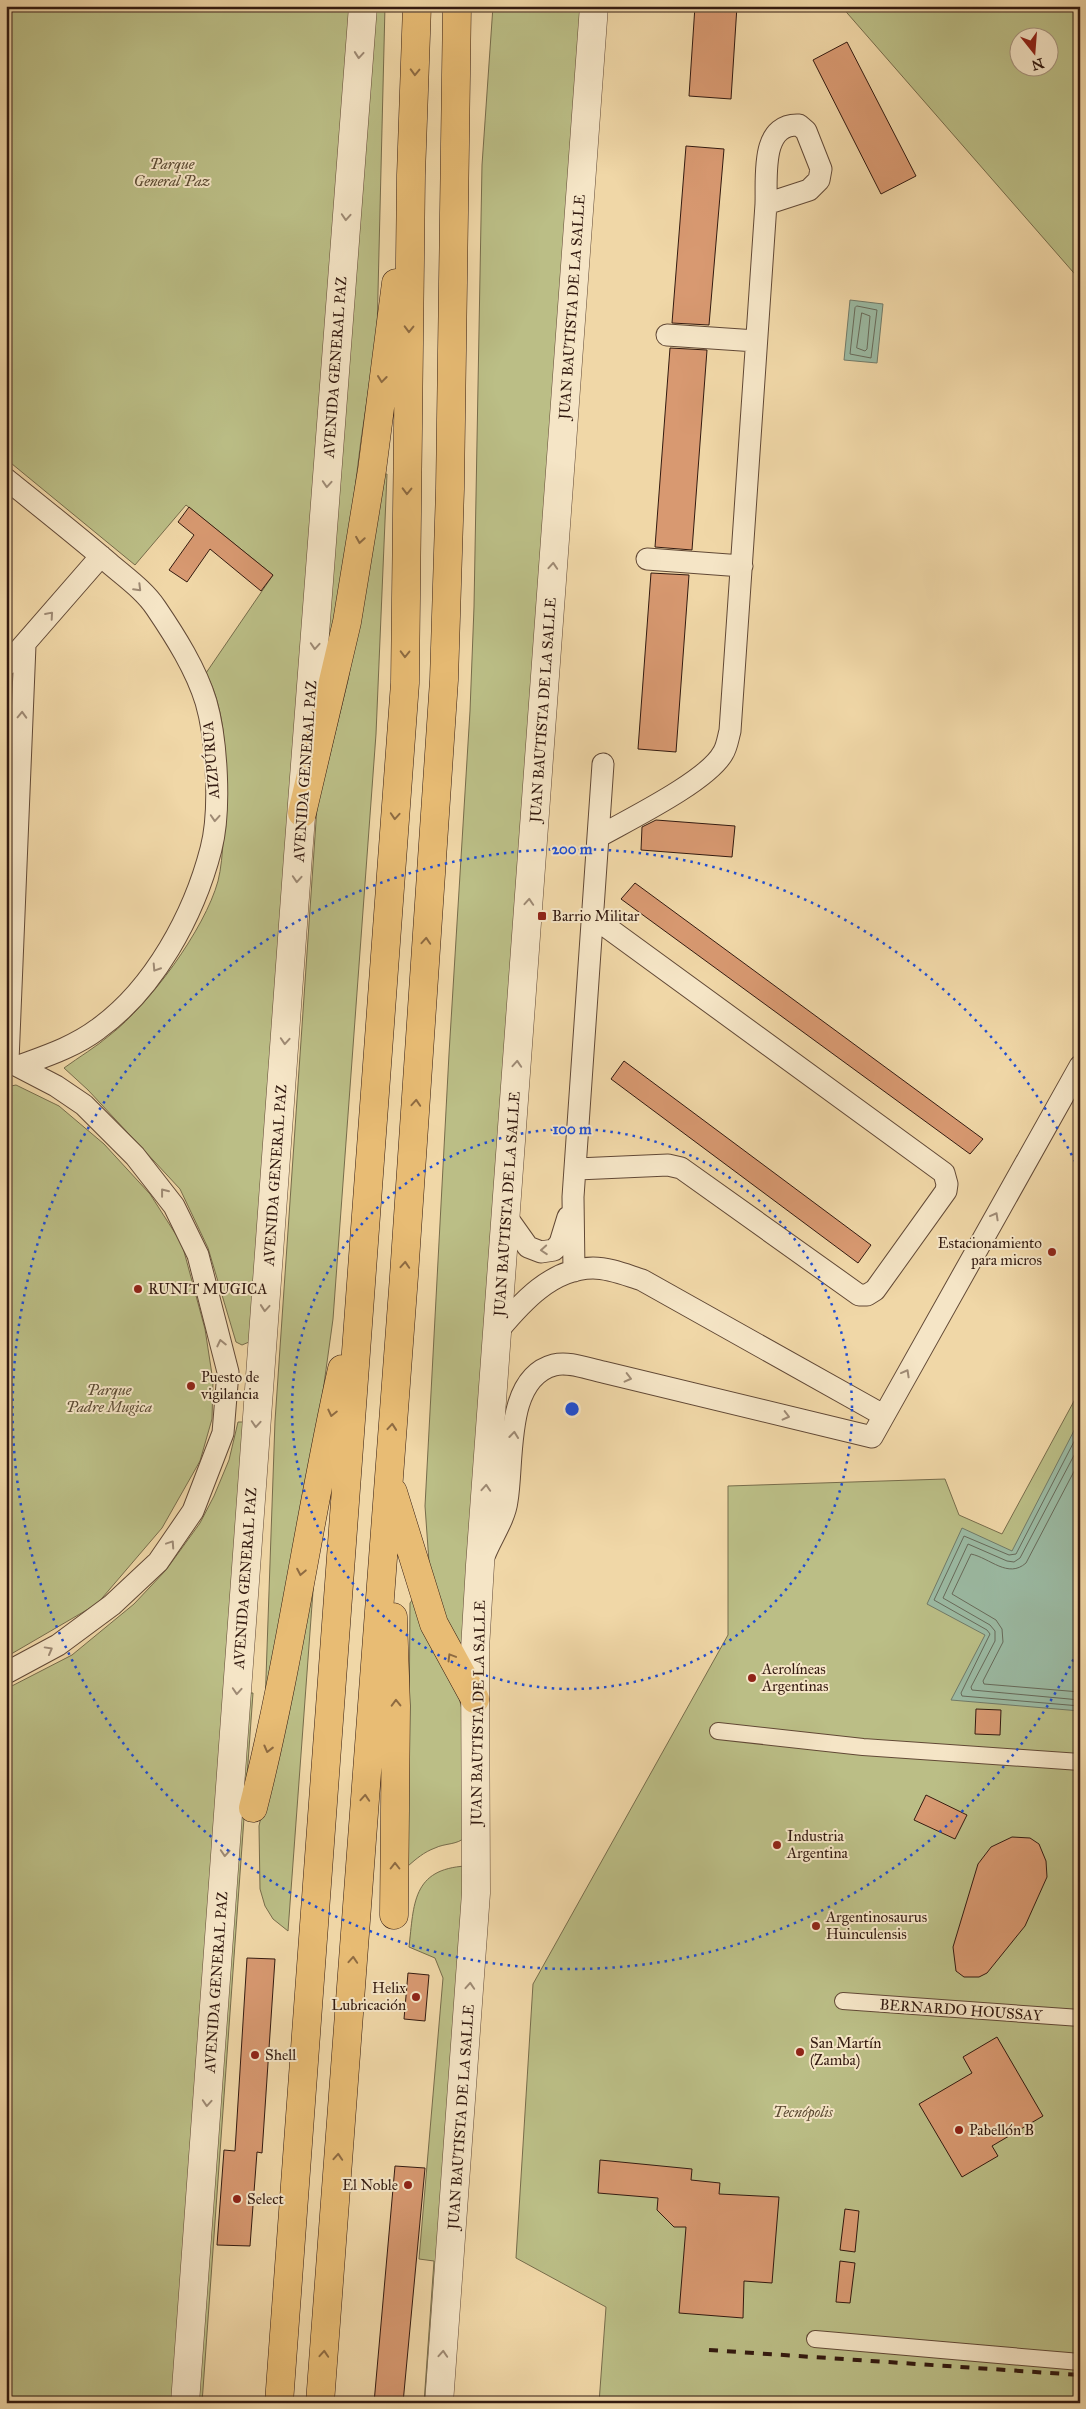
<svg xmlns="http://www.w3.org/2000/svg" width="1086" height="2409" font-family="'IM FELL Great Primer',serif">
<rect width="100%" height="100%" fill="#f0d7a7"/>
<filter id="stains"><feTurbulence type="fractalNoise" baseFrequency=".004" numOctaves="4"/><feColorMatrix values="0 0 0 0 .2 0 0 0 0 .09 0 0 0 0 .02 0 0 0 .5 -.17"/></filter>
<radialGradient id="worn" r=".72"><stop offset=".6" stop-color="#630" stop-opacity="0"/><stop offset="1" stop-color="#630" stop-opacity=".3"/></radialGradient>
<path fill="#bbbe86" stroke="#776c4b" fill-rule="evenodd" d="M6 6H351L249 1342 242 1345 236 1342 208 1248 180 1189 88 1090 64 1068C79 1057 96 1047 110 1035 149 1005 205 929 218 881 224 858 224 816 225 791 226 750 225 710 206 673L273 575 186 505 135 565 6 459Z
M374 6H385L377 333 361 440 334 656H326Z
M493 6H582L462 1650 444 1619 430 1576 425 1506 449 1054 470 711 474 607 482 165Z
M841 6H1080V280ZM1018 38H1048V68H1018Z
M382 474H387L376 734 333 1319 320 1413 265 1706 275 1421 317 807 348 680Z
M16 1085 59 1106 104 1144 150 1194 182 1244 205 1329 213 1381 212 1419 200 1461 162 1528 97 1604 6 1657V1087Z
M1080 1390V2403H599L606 2307 516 2258 533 1984 728 1635V1486L945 1479 959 1515 1002 1534Z
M238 1422H244L173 2403H6V1689L72 1655 134 1604 166 1570 200 1523 214 1496 229 1460Z
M315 1564 288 1931 273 1919 265 1906 260 1889 259 1826Z
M413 1599C431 1636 456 1674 463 1715L465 1837C458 1845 445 1843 435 1848 424 1852 416 1859 408 1866L410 1603Z
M249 1693H253L202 2403H196Z
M466 1866 428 2403H424L434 2261 419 2259 443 1978 435 1958 409 1947C414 1904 412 1869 466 1866Z"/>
<path fill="#9bbaa3" stroke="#717a68" d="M850 300 883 304 877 363 844 360Z
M1080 1419V1711L951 1700 985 1635 927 1604 962 1528 1012 1551Z"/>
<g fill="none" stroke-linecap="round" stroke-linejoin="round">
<path stroke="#676a5a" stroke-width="1" d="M857 306 877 310 871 358 850 354 855 308Z
M862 313 870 316 867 349 865 351 857 348Z
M1080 1430 1016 1554 1009 1555 964 1536 934 1600 987 1630 990 1634 961 1693 962 1696 1080 1706
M1080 1444 1020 1558 1014 1562 1007 1561 968 1544 943 1598 990 1625 995 1631V1641L971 1687 972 1690 1080 1700
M1080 1460 1026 1563C1008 1579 990 1558 971 1554L952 1594 996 1620 1002 1629 1003 1642 983 1681 984 1684 1080 1692"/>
</g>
<path fill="#d89971" stroke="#331a10" d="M695 6H737L731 99 689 96Z
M847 42 916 176 881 194 813 60Z
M686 146 724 149 709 325 672 323Z
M670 348 707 350 692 550 655 547Z
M189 507 273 575 261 591 210 549 187 582 169 570 194 535 178 522Z
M651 573 689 575 676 752 638 749Z
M656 820 735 826 732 857 641 850 642 827Z
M635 883 983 1139 970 1154 621 899Z
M624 1061 871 1245 858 1263 611 1079Z
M976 1709 1001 1710 1000 1735 975 1734Z
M926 1795 967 1815 955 1839 914 1820Z
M1012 1837 1030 1838 1039 1844 1046 1861 1047 1877 1025 1926 987 1973 979 1977H964L956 1971 953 1947 978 1864 991 1847Z
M247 1958 275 1959 262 2153 257 2152 250 2246 217 2245 224 2150 235 2151Z
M408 1973 429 1975 425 2021 404 2019Z
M997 2037 1043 2116 992 2146 998 2156 962 2177 919 2104 972 2073 963 2057Z
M600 2160 692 2169 691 2180 720 2183 719 2194 779 2197 772 2283 744 2281 743 2318 679 2313 686 2227H674L657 2210 658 2198 598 2193Z
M395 2166 425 2168 403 2403H374Z
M845 2209 859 2211 855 2252 840 2250Z
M840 2261 855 2263 850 2303 836 2302Z"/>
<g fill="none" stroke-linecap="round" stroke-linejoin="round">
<g stroke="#624936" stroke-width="18">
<path id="pedestrian" d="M718 1731 863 1747 1080 1762
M843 2001 1080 2018
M815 2339 1080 2362"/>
</g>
<g stroke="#624936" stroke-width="23">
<path id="minor" d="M667 335 756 341
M6 479C41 507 75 534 109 563 125 577 144 590 156 608 175 636 196 669 206 702 217 740 221 811 211 849 194 915 154 989 98 1029 74 1047 46 1056 19 1066
M647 559 742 566
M6 665 101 556
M598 837C628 820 708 781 723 753 727 747 728 738 730 731L766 204C767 177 760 123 799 125L806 131 821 169 819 180 809 190 766 204
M6 1060 56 1086 84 1105 135 1156 174 1206 198 1255 228 1372 223 1433 193 1511 158 1562 112 1605 58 1645 6 1673
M8 1061 25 645
M577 1169 668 1165 681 1168 859 1295H867L875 1290 946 1191 947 1184 944 1173 593 917
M506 1216 528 1247 541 1252 554 1250 560 1243 568 1217
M574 1271 573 1197 603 764
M497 1332C521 1303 552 1268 593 1268 610 1268 626 1275 642 1280L883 1415
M485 1554C492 1537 505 1518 507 1501 514 1461 504 1378 554 1365 569 1361 588 1369 603 1372L872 1437 1080 1066"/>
</g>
<g stroke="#624936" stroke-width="29">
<path id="tertiary" d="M185 2403 298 856 363 6
M439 2403 476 1893 475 1649 480 1565 594 6"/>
</g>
<g stroke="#331a10" stroke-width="29">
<path id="motorway" d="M302 813 347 622 372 470 396 283
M393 1492 434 1624 475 1699
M393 1617 396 1706 394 1915
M253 1808C290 1663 309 1515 342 1369
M279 2403 405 683 411 175 417 6
M320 2403 404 1276 444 680 450 489 457 6"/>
</g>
<use href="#pedestrian" stroke="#f5e5c6" stroke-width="16"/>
<use href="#minor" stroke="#f5e5c6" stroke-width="21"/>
<use href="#tertiary" stroke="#f5e5c6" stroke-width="28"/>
<use href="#motorway" stroke="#e8bc74" stroke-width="28"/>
<path stroke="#331a10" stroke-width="4" stroke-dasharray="9 9" stroke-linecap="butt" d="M709 2350 1080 2375"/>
</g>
<defs><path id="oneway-chevron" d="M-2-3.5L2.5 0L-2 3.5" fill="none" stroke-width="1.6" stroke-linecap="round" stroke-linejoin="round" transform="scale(1.25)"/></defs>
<g stroke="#9e8a74">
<use href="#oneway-chevron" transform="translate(359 55) rotate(95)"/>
<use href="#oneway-chevron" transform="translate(346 217) rotate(94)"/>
<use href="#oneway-chevron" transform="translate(327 484) rotate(94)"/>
<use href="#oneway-chevron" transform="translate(553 566) rotate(-86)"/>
<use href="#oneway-chevron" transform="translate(138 588) rotate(45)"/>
<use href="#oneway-chevron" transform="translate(50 615) rotate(-49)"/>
<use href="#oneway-chevron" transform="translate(315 646) rotate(94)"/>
<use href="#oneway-chevron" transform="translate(22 715) rotate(-88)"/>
<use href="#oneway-chevron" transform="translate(215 818) rotate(94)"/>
<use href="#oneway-chevron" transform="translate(297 879) rotate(94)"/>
<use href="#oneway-chevron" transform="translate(529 902) rotate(-86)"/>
<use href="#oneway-chevron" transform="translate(156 968) rotate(123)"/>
<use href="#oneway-chevron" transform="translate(285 1041) rotate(94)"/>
<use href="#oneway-chevron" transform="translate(517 1064) rotate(-86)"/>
<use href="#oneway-chevron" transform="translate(164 1192) rotate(-128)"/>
<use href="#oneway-chevron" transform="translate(995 1216) rotate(-61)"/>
<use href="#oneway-chevron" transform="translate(544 1250) rotate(176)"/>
<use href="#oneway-chevron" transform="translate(265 1308) rotate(95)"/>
<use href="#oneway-chevron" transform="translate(221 1343) rotate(-103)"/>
<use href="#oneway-chevron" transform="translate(906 1373) rotate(-61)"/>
<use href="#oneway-chevron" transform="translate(628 1378) rotate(14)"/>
<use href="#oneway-chevron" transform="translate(786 1416) rotate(14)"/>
<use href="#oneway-chevron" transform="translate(256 1424) rotate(94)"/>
<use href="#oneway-chevron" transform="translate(514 1435) rotate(-84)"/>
<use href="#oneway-chevron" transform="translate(486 1488) rotate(-86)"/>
<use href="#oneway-chevron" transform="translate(171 1544) rotate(-56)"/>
<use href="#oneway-chevron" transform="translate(49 1650) rotate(-29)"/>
<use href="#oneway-chevron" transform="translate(237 1691) rotate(94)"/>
<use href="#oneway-chevron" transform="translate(225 1853) rotate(94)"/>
<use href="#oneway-chevron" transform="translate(470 1986) rotate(-86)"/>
<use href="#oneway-chevron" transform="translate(207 2103) rotate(94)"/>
<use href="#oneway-chevron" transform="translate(443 2354) rotate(-86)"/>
</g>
<g stroke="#8e6b42">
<use href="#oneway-chevron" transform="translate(415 72) rotate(92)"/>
<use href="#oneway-chevron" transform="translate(409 329) rotate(91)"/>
<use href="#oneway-chevron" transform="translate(382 379) rotate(97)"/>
<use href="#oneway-chevron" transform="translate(407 491) rotate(91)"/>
<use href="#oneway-chevron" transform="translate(360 540) rotate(99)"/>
<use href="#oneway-chevron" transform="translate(405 654) rotate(91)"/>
<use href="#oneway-chevron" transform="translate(395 816) rotate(94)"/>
<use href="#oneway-chevron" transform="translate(426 941) rotate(-86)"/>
<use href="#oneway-chevron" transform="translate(416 1103) rotate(-86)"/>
<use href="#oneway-chevron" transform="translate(405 1265) rotate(-86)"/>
<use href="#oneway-chevron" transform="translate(332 1413) rotate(103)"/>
<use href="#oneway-chevron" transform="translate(392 1427) rotate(-85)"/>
<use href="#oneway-chevron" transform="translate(301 1572) rotate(101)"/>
<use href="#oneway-chevron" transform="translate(451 1657) rotate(-121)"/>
<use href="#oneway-chevron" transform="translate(396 1703) rotate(-91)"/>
<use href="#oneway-chevron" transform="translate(268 1749) rotate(104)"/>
<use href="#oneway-chevron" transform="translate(365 1798) rotate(-86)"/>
<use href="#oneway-chevron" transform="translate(395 1866) rotate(-90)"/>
<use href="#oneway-chevron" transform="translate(353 1960) rotate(-86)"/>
<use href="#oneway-chevron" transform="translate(338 2157) rotate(-86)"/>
<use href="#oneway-chevron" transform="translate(324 2354) rotate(-86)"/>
</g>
<g fill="none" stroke="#1d4ed8" stroke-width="2.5" stroke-dasharray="2.5 5">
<circle cx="572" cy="1409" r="280"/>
<path d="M1080 1646A560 560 0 1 1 1080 1172"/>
</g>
<g fill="#8f2418" stroke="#f5e5c6" stroke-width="2">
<rect x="537" y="911" width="10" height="10" rx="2.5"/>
<circle cx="1052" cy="1252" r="5"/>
<circle cx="138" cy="1289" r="5"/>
<circle cx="191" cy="1386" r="5"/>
<circle cx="752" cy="1678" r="5"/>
<circle cx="777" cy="1845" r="5"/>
<circle cx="816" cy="1926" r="5"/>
<circle cx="416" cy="1997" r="5"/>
<circle cx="800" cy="2052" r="5"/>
<circle cx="255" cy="2055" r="5"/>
<circle cx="959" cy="2130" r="5"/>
<circle cx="408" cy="2185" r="5"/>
<circle cx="237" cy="2199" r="5"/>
</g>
<g text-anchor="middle" stroke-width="4" stroke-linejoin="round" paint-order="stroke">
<g font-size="15" font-style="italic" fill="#5c4b33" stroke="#f5e5c6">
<text x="172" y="169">Parque<tspan x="172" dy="17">General Paz</tspan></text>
<text x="109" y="1395">Parque<tspan x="109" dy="17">Padre Mugica</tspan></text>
<text x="803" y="2117">Tecnópolis</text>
</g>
<g font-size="15" fill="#331a10" stroke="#f5e5c6">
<text transform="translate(572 307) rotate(-86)" y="5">JUAN BAUTISTA DE LA SALLE</text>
<text transform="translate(335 367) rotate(-86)" y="5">AVENIDA GENERAL PAZ</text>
<text transform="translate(543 710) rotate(-86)" y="5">JUAN BAUTISTA DE LA SALLE</text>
<text transform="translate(211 760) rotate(-95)" y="5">AIZPÚRUA</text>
<text transform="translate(305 771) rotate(-86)" y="5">AVENIDA GENERAL PAZ</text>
<text transform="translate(275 1175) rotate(-86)" y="5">AVENIDA GENERAL PAZ</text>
<text transform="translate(507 1204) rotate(-86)" y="5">JUAN BAUTISTA DE LA SALLE</text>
<text transform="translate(245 1578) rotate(-86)" y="5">AVENIDA GENERAL PAZ</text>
<text transform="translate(478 1713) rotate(-89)" y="5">JUAN BAUTISTA DE LA SALLE</text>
<text transform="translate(216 1982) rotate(-86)" y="5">AVENIDA GENERAL PAZ</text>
<text transform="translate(961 2010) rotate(4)" y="5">BERNARDO HOUSSAY</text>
<text transform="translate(461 2117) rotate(-86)" y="5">JUAN BAUTISTA DE LA SALLE</text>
</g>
<g font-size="15" fill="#331a10" stroke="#f5e5c6" text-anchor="start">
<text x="552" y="921">Barrio Militar</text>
<text x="1042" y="1248" text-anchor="end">Estacionamiento<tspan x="1042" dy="17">para micros</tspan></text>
<text x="148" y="1294">RUNIT MUGICA</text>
<text x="201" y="1382">Puesto de<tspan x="201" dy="17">vigilancia</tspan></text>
<text x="762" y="1674">Aerolíneas<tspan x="762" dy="17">Argentinas</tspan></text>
<text x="787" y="1841">Industria<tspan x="787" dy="17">Argentina</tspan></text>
<text x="826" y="1922">Argentinosaurus<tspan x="826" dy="17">Huinculensis</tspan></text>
<text x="406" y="1993" text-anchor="end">Helix<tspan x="406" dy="17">Lubricación</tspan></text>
<text x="810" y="2048">San Martín<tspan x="810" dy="17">(Zamba)</tspan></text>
<text x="265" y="2060">Shell</text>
<text x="969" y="2135">Pabellón B</text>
<text x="398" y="2190" text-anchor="end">El Noble</text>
<text x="247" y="2204">Select</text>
</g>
</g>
<circle cx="572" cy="1409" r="8" fill="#1d4ed8" stroke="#f5e5c6" stroke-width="2.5"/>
<g font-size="15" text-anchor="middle" font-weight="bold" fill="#1d4ed8" stroke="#f5e5c6" stroke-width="4" stroke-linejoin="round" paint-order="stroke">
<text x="572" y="854">200 m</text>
<text x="572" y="1134">100 m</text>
</g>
<rect width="1086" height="2409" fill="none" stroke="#f0d7a7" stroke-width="25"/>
<rect x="8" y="8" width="1071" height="2394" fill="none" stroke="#331a10" stroke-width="2.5"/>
<rect x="12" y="12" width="1061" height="2384" fill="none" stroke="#331a10"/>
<g transform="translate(1034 52) rotate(163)"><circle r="24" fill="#f5e5c6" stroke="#a7947d"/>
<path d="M0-4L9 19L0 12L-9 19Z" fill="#8f2418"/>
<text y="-8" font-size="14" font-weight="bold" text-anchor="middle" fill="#331a10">N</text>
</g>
<rect width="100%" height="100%" filter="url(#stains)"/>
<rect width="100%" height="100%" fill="url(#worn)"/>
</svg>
